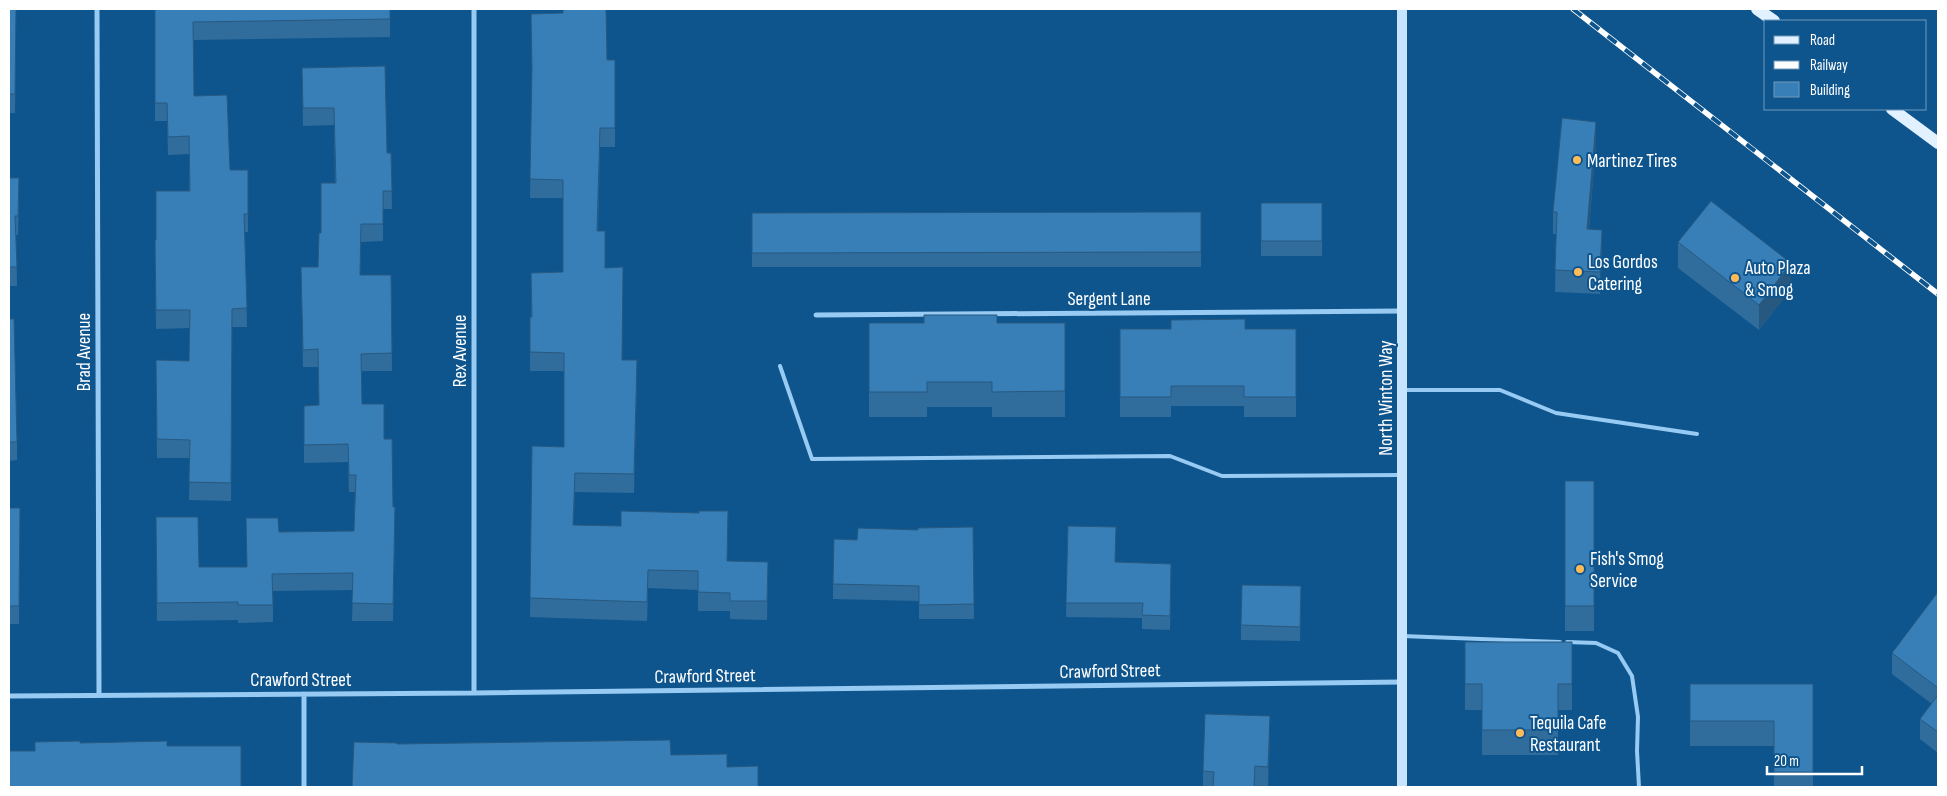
<svg xmlns="http://www.w3.org/2000/svg" width="1947" height="796" font-family="'Sofia Sans Condensed',sans-serif">
<rect width="100%" height="100%" fill="#0f558d"/>
<g fill="none" stroke-linecap="round" stroke-linejoin="round">
<path stroke="#97cbf3" stroke-width="4" d="M780 366 812 459 1170 456 1222 476 1400 475
M1402 390H1500L1556 413 1697 434
M1402 636 1560 642
M1567 642 1596 643 1618 653 1632 676 1638 717 1637 751 1639 787"/>
<path stroke="#97cbf3" stroke-width="5" d="M97 9 99 695
M816 315 1402 311
M474 693V9
M304 694V787
M9 696 474 693 1402 682"/>
<path stroke="#c6e4fd" stroke-width="10" d="M1402 787V9"/>
<path stroke="#e2f1ff" stroke-width="12" d="M1757 9 1774 21
M1892 109 1938 143"/>
<g stroke="#fff" stroke-width="5.5">
<path id="rail" d="M1573 9 1938 294"/>
</g>
<use href="#rail" stroke="#0f558d" stroke-width="4" stroke-dasharray="11" stroke-linecap="butt"/>
</g>
<path fill="#306d9d" d="M9 9H16L15 113H9Z
M155 9H390V37L193 40 194 96 230 170H248V232H245L247 327H232L231 501 189 500 190 458H157L156 360 189 361 190 328 156 329 155 240H156L189 191V154L168 155 167 121H155Z
M563 13 607 60H615V147H600L598 231 605 268 622 360 637 379 634 493 575 492 573 525 728 561 768 562 767 620 730 619V611H698V590L648 588 647 621 530 617 532 446 564 447V371H530V317H531V273L563 272V198H530L532 78 531 14Z
M302 68 387 153H391L392 209H383V241L361 242 360 275H391L392 371H361L362 404 384 439 393 507 395 524 393 621H352L353 590 273 591V622L238 623V620L157 621 156 517 199 567H246L279 532 354 531 355 492H349L348 462 304 463V406L319 405 318 367H303L301 267H318L321 233 335 183 334 125 303 126Z
M1596 144 1589 229 1602 252 1600 294 1555 292 1556 234H1553V212Z
M9 146V178L19 196 18 235H16L17 286H9Z
M1261 203H1322V256H1261Z
M1201 212V267H752V213Z
M1678 242 1791 289 1759 330 1678 268Z
M9 319 17 442V460L9 461Z
M869 323H1065V417H992V407H927V417H869Z
M1120 329H1296V417H1244V406H1171V417H1120Z
M1565 481H1594V631H1565Z
M9 508H20L19 624H9Z
M1068 526 1115 562 1171 579 1170 630 1142 629V618L1066 617Z
M973 527 974 619H919V601L833 599V584L857 540 918 530Z
M1938 592V753L1920 739V719L1932 704 1892 674V653Z
M1301 601 1300 641 1241 640V625Z
M1465 642H1572V710H1558V755H1482V710H1465Z
M1690 684H1813V787H1774V746H1690Z
M1270 737 1268 787H1203V771Z"/>
<path fill="#275980" d="M1596 122V144L1587 251V229Z
M600 128V147L597 249V231Z
M1602 230V252L1600 294V272Z
M1791 263V289L1759 330V305Z
M637 360V379L634 493V474Z
M575 473V492L573 544V525Z
M1270 716V737L1268 787V767Z"/>
<path fill="#387fb7" stroke="#275980" d="M9 9H16L15 94H9Z
M155 9H390V19L193 22 194 96 227 95 230 170H248V214H244L247 308 232 309 231 483 189 482 190 440 157 439 156 360 189 361 190 310H156L155 240H156V191H190L189 136 168 137 167 103H155Z
M563 9H606L607 60H615V128H600L597 231H605V268L623 267 622 360H637L634 474 575 473 573 525 621 526V511L699 513V511H728L727 561 768 562 767 601H730V593L698 592V571L648 570 647 602 530 598 532 446 564 447V353L530 352V317H532L531 273 563 272V180L530 179 532 67 531 14 563 13Z
M385 66 387 153H391L392 191H383V224H361L360 275H391L392 353 361 354 362 404H384V439H392L393 507H395L393 604 352 603 353 573 272 574 273 605H238V602L157 603 156 517H198L199 567H247L246 518H278L279 532 354 531 356 475H349L348 444 304 445V406L319 405 318 349 303 350 301 267H318L319 233H321V183H336L334 108H303L302 68Z
M1562 118 1596 122 1587 229 1602 230 1600 272 1555 270 1557 212H1553Z
M9 146V178H19L18 216H15L17 267H9Z
M1711 201 1791 263 1759 305 1678 242Z
M1261 203H1322V241H1261Z
M1201 212V252L752 253V213Z
M924 315H997V323H1065V391L992 392V382H927V392H869V323H924Z
M9 319H14L17 442H9Z
M1245 319V329H1296V397H1244V386H1171V397H1120V329H1171V320Z
M1565 481H1594V606H1565Z
M9 508H20L19 606H9Z
M1068 526 1116 527 1115 562 1171 564 1170 616 1142 615 1143 603H1066Z
M973 527 974 604 919 605V586L833 584 834 539 857 540 858 528 918 530V528Z
M1242 585 1301 586 1300 627 1241 625Z
M1938 592V688L1892 653Z
M1465 642H1572V684H1558V730H1482V684H1465Z
M1690 684H1813V772H1774V721H1690Z
M1938 695V732L1920 719Z
M1205 714 1270 716 1268 767 1255 766 1254 787H1213L1214 772 1203 771Z
M670 740 671 755 727 754V767L758 766V787H352L354 742 397 743V744Z
M80 741V743L167 741V746H241V787H9V751H35V742Z"/>
<g fill="#ffbb58" stroke="#0f558d" stroke-width="2">
<circle cx="1577" cy="160" r="5"/>
<circle cx="1578" cy="272" r="5"/>
<circle cx="1735" cy="278" r="5"/>
<circle cx="1580" cy="569" r="5"/>
<circle cx="1520" cy="733" r="5"/>
</g>
<g text-anchor="middle" stroke-width="4" stroke-linejoin="round" paint-order="stroke">
<g font-size="19" fill="#fff" stroke="#0f558d" text-anchor="start">
<text x="1587" y="167">Martinez Tires</text>
<text x="1588" y="268">Los Gordos<tspan x="1588" dy="22">Catering</tspan></text>
<text x="1745" y="274">Auto Plaza<tspan x="1745" dy="22">&amp; Smog</tspan></text>
<text x="1590" y="565">Fish's Smog<tspan x="1590" dy="22">Service</tspan></text>
<text x="1530" y="729">Tequila Cafe<tspan x="1530" dy="22">Restaurant</tspan></text>
</g>
<g font-size="19" fill="#fff" stroke="#0f558d">
<text x="1109" y="305">Sergent Lane</text>
<text transform="translate(459 351) rotate(-90)" y="7">Rex Avenue</text>
<text transform="translate(83 352) rotate(-90)" y="7">Brad Avenue</text>
<text transform="translate(1385 398) rotate(-90)" y="7">North Winton Way</text>
<text transform="translate(1110 670) rotate(-1)" y="7">Crawford Street</text>
<text transform="translate(705 675) rotate(-1)" y="7">Crawford Street</text>
<text x="301" y="686">Crawford Street</text>
</g>
</g>
<rect width="1947" height="796" fill="none" stroke="#ffffff" stroke-width="20"/>
<rect x="1764" y="20" width="162" height="90" fill="#0f558d" stroke="#6f99bb"/>
<rect x="1774" y="36" width="25" height="8" fill="#e2f1ff" stroke="#6f99bb"/>
<text x="1810" y="45" font-size="15" fill="#ffffff">Road</text>
<rect x="1774" y="61" width="25" height="8" fill="#ffffff" stroke="#6f99bb"/>
<text x="1810" y="70" font-size="15" fill="#ffffff">Railway</text>
<rect x="1774" y="82" width="25" height="15" fill="#387fb7" stroke="#6f99bb"/>
<text x="1810" y="95" font-size="15" fill="#ffffff">Building</text>
<path d="M1767 766v8h95v-8" fill="none" stroke="#ffffff" stroke-width="2.5"/>
<text x="1774" y="766" font-size="15" fill="#ffffff" stroke="#0f558d" stroke-width="4" paint-order="stroke">20 m</text>
</svg>
